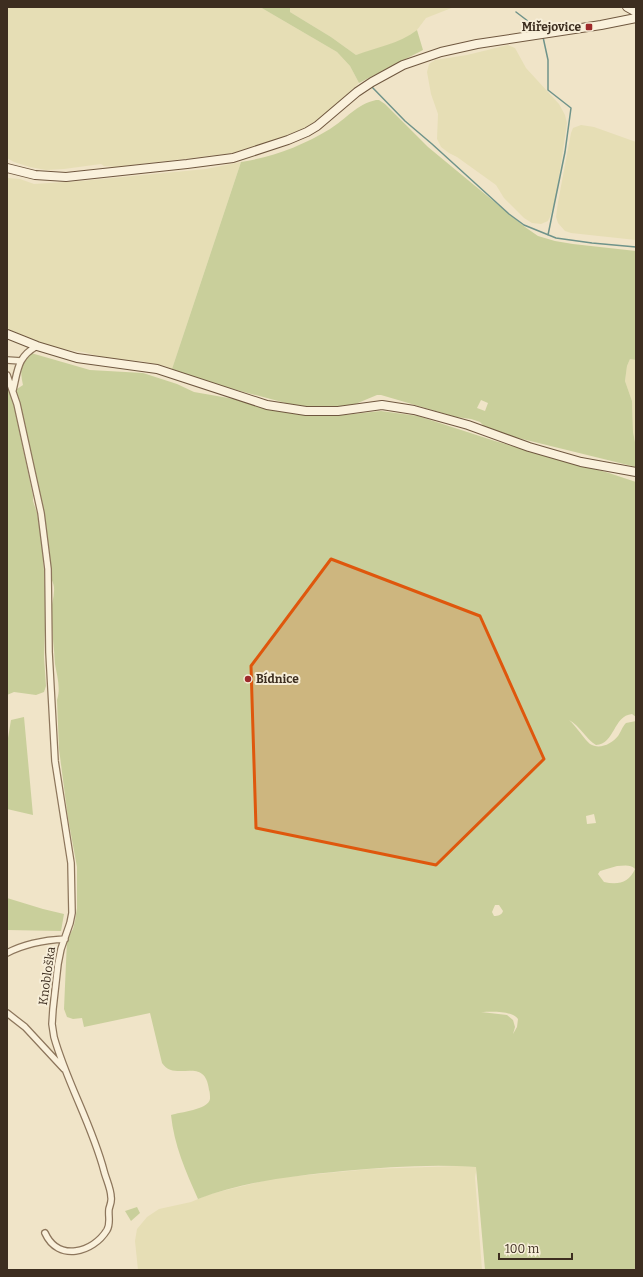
<svg xmlns="http://www.w3.org/2000/svg" width="643" height="1277" font-family="Bitter,serif">
<rect width="100%" height="100%" fill="#f0e4c8"/>
<path fill="#e6deb5" d="M7 7H260L337 52 350 66 359 83 356 86 324 116 310 126 281 139 234 153 116 167 104 166 101 164 64 169 46 170 30 167 14 162 7 158Z
M290 7H454L426 18 417 30 404 39 383 47 356 55 331 37 290 12Z
M508 45 515 48 526 68 559 104 565 115 567 123 556 197 550 217 548 221 541 224 532 223 524 218 504 198 496 185 457 157 449 153 441 147 437 139 438 114 431 94 427 72 429 64 435 60 467 55Z
M581 125 594 127 636 142V240L571 233 565 231 558 223 556 217 558 202 571 133 573 128Z
M241 162 172 369 165 366 141 361 110 359 83 352 55 348 7 330V178L20 179 34 184 81 181 206 169Z
M630 359 636 360V447L633 432 632 401 625 381 627 366Z
M458 1166 477 1167 475 1177 482 1270H138L135 1241 137 1229 147 1217 159 1209 191 1202 210 1194 276 1178 370 1169Z"/>
<path fill="#c9cf9b" fill-rule="evenodd" d="M260 7H290V12L331 37 356 55C377 47 399 44 417 30L423 50 359 83 350 66 337 52Z
M376 100H379L385 104 428 147 525 227 538 236 555 241 573 244 636 251V360L630 359 627 366 625 381 632 401 633 432 636 447V467L506 435 485 427 480 422 471 419 456 417 381 395H377L353 405 315 408 293 405 218 385 172 369 241 162C273 157 302 146 330 129 346 119 357 104 376 100ZM481 400 488 403 485 411 477 408Z
M31 353 90 370 143 373 177 384 194 392 240 400 308 415H344L381 411 418 416 495 441 609 473 636 482V717L632 714C613 716 615 744 596 745 586 739 580 726 569 720 576 726 585 740 590 744 599 750 612 744 618 736 621 732 622 727 626 723L636 721V1270H485L476 1167C432 1164 387 1167 343 1171 293 1176 245 1181 198 1199 186 1172 174 1145 171 1115 180 1112 208 1110 210 1099 210 1096 210 1092 209 1090 205 1055 175 1083 162 1063L150 1013 84 1027 82 1018 73 1019 67 1017 64 1009 67 940 73 929 75 921 77 908V867L68 818 59 749 57 700C61 688 57 676 55 664 54 647 52 631 51 614 51 602 58 589 51 579L49 548 44 514 30 456 16 393 17 389 23 385C20 372 20 361 31 353ZM594 814 596 823 587 824 586 816ZM617 866C623 866 631 864 635 869 629 883 618 885 604 882L598 874 600 871ZM495 905H499L503 911C502 915 498 916 494 916L492 912ZM481 1012C491 1012 511 1010 518 1019L517 1027 513 1034 515 1027 513 1020 507 1015Z
M7 382 13 401 33 496V501L37 513 42 542 46 600 44 657 46 686 44 692 36 695 14 692 7 695Z
M24 717 33 815 7 809V744L11 720Z
M7 898 43 909 64 914 61 931 7 930Z
M137 1207 140 1213 131 1221 125 1211Z"/>
<g fill="none" stroke-linecap="round" stroke-linejoin="round">
<path stroke="#6f938a" stroke-width="1.5" d="M516 12 541 31
M543 37 548 60V90L571 108 565 152 548 235
M371 86 405 121 432 144 509 214 524 225 556 238 592 243 636 247"/>
<g stroke="#8d765c" stroke-width="8">
<path id="street" d="M7 360 21 361
M7 375 17 404 41 513 48 569 49 652 55 761 71 863 72 913 70 923 61 949 58 964 53 1009 52 1024 54 1037C67 1083 92 1125 104 1171 106 1179 111 1189 111 1197 112 1201 110 1205 109 1209 108 1216 111 1223 107 1230 93 1253 58 1262 45 1233
M13 390C18 370 17 357 37 346
M7 953C24 944 46 940 65 939
M7 1013 25 1027 64 1069"/>
</g>
<g stroke="#6f573f" stroke-width="10">
<path id="secondary" d="M627 7 636 12
M7 168 35 175 66 177 187 164 233 158 288 140 307 132 317 126 357 92 372 82 403 65 441 52 477 44 601 25 636 18
M7 334 37 346 77 358 157 369 267 405 306 411H338L382 405 414 410 468 425 529 447 581 462 636 472"/>
</g>
<use href="#street" stroke="#faf1dc" stroke-width="5.5"/>
<use href="#secondary" stroke="#faf1dc" stroke-width="8"/>
</g>
<path fill="#df570d" fill-opacity="0.2" stroke="#df570d" stroke-width="3" stroke-linejoin="round" d="M331 559 480 616 544 759 436 865 256 828 251 666Z"/>
<g fill="#9e2a2b" stroke="#f7eed8" stroke-width="1.5">
<rect x="585" y="23" width="8" height="8" rx="2"/>
<circle cx="248" cy="679" r="4"/>
</g>
<g text-anchor="middle" stroke-width="4" stroke-linejoin="round" paint-order="stroke">
<g font-size="12" font-weight="bold" fill="#3d2e20" stroke="#f7eed8" text-anchor="end">
<text x="581" y="31">Miřejovice</text>
<text x="256" y="683" text-anchor="start">Bídnice</text>
</g>
<g font-size="12" fill="#3d2e20" stroke="#f7eed8">
<text transform="translate(47 976) rotate(-82)" y="4">Knobloška</text>
</g>
</g>
<rect width="643" height="1277" fill="none" stroke="#3d2e20" stroke-width="16"/>
<path d="M499 1253v6h73v-6" fill="none" stroke="#3d2e20" stroke-width="2"/>
<text x="505" y="1253" font-size="12" fill="#3d2e20" stroke="#f7eed8" stroke-width="3" paint-order="stroke">100 m</text>
</svg>
